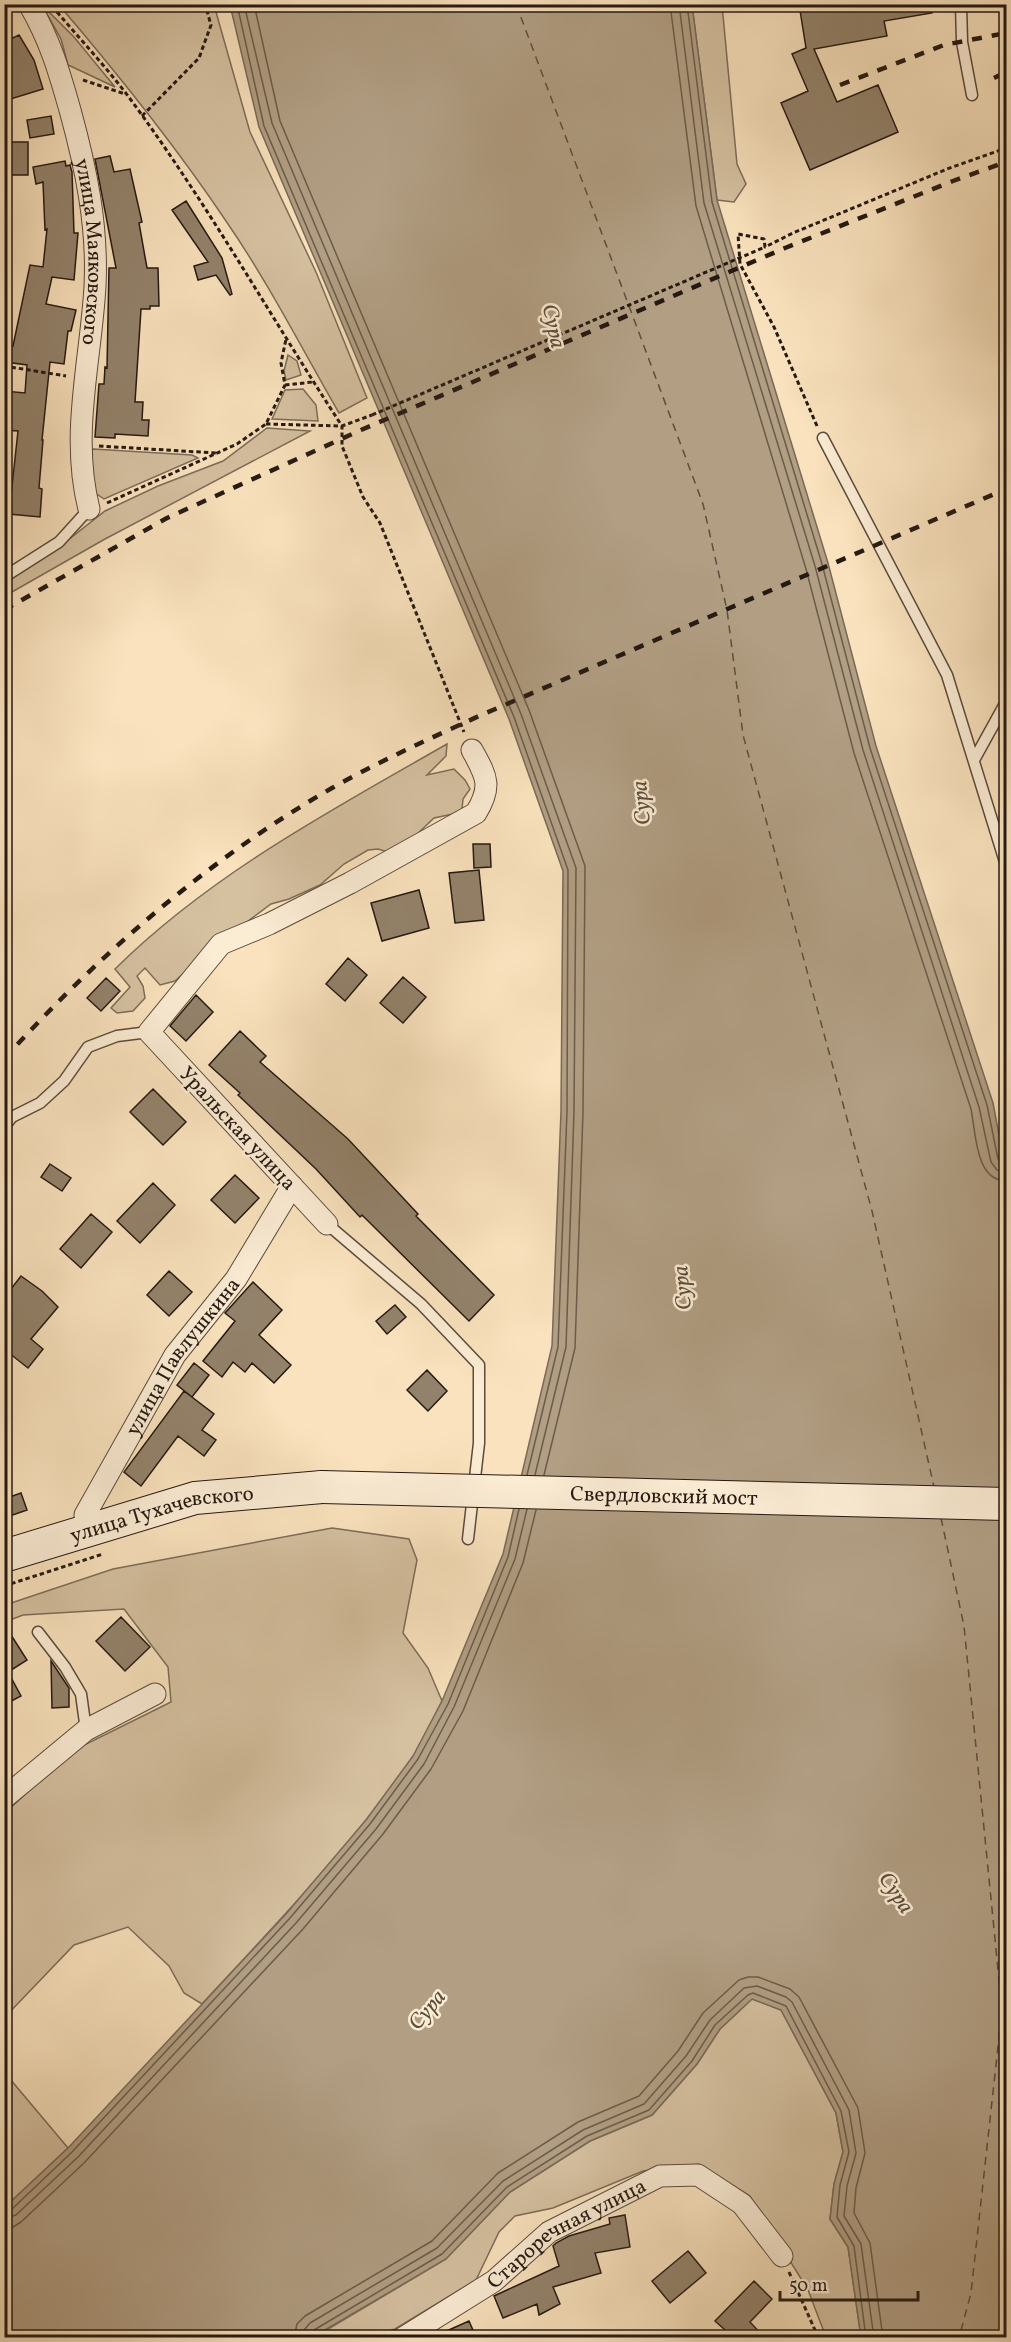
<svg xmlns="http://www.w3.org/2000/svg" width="1011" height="2342" font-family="Vollkorn,serif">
<rect width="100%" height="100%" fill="#f9e2bd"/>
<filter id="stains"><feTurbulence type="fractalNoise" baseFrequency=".00333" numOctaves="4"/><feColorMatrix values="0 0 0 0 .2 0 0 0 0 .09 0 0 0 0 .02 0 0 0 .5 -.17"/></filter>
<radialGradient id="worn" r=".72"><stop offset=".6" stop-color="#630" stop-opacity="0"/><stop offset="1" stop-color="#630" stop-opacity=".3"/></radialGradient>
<path fill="#d5c0a0" stroke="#7d6c59" stroke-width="1.5" d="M42 5 74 37 115 87 68 65 61 39Z
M59 5H214L250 132 316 272 367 398 339 413C302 349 268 282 226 221 175 145 118 74 59 5Z
M692 5H722L737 164 746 184 734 202 717 200Z
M288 355 297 361 301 375 286 380 284 371Z
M303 389 316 405 318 421 272 419 285 390Z
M267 428 310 431 105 539 5 596 4 583 53 552 105 511 158 486 223 461Z
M93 449 192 455 198 458 104 499 94 492 87 459Z
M447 744 446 756 427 775 454 769 465 780 470 789 463 799 462 809 453 814 434 818 414 837 391 853 378 849 368 850 344 864 320 885 289 899 271 904 208 951 175 981 160 985 145 968 137 976 143 986 145 998 133 1011 117 1013 111 1008 130 987 115 969C211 874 332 810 447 744Z
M332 1528 409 1539 417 1560 403 1633 428 1668 442 1701C432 1720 424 1740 412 1758 351 1847 275 1925 202 2004L184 1993 169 1966 128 1927 74 1945 5 2017V1813L72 1751 171 1702 168 1667 124 1609 23 1615 5 1622V1605L113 1569Z
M752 1999 781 2010 836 2113 843 2152 834 2184 830 2219 848 2247 861 2337H826L808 2290 750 2196 699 2164 643 2171 553 2208 515 2216 499 2232 476 2280 395 2329 369 2337 313 2338 446 2259 510 2192 590 2141 652 2115 697 2064 720 2029Z
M5 2073 68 2148 5 2207Z"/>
<path fill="#b19e83" stroke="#796956" stroke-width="1.5" d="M230 5H692L717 200 828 563 876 746 993 1103 1006 1172V2337H861L848 2247 830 2219 834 2184 843 2152 836 2113 781 2010 752 1999 720 2029 697 2064 652 2115 590 2141 510 2192 446 2259 313 2337 5 2338V2207L68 2148 286 1914 366 1820 413 1756 442 1701 503 1554 552 1346 561 1111 563 871 509 719 259 127Z"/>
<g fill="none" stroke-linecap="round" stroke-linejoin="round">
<path stroke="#6b5c4a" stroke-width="1.5" d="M237 4 264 126 514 717 568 870 567 1111 558 1347 527 1475
M244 4 272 123 521 714 576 868 574 1112 566 1347 535 1475
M254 4 280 121 529 710 585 866 583 1112 575 1348 544 1475
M670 4 696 206 806 569 854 753 971 1109C976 1133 975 1180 1006 1181
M679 4 704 203 815 566 863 750 979 1107 991 1162 997 1170 1006 1172
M687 4 712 202 822 564 870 748 987 1105 998 1159 1001 1163 1006 1164
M4 2211 11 2210 72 2152 290 1918 370 1824 418 1759 448 1704 508 1557 519 1509
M4 2219 16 2215 78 2157 296 1923 376 1829 424 1764 454 1707 515 1559 527 1509
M4 2228 13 2227 21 2222 84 2163 303 1929 383 1834 431 1769 463 1711 523 1563 536 1510
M294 2338 297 2324 305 2316 432 2241 498 2173 578 2122 639 2096 678 2051 703 2013 739 1980 748 1977H758L790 1989 799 1997 858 2108 865 2153 856 2188 854 2213 870 2243 883 2338
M303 2338 304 2330 310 2323 437 2248 503 2181 583 2130 644 2104 686 2056 710 2020 744 1988 757 1986 786 1997 792 2002 849 2110 856 2153 847 2186 844 2216 861 2244 874 2338
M311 2338 314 2330 442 2254 507 2187 587 2136 649 2110 692 2061 715 2025 748 1995 753 1993 786 2006 841 2111 849 2152 840 2185 837 2217 854 2246 866 2338"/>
<path stroke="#5d4e3f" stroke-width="1.5" stroke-dasharray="8 6" stroke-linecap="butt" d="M516 4 703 504 727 610 743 735 872 1211 934 1487
M941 1518 964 1626 1002 2010 971 2293 959 2338"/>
</g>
<path fill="#93826b" stroke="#251912" stroke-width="1.5" d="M799 4H931L932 13 884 21 887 36 814 49 837 102 878 85 898 132 810 170 781 103 808 91 792 54 806 48Z
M19 35 34 60 43 89 4 101V42Z
M51 116 54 134 30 138 27 120Z
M4 142H28V175H4Z
M110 156 114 172 130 169 142 222 139 223 147 268H158L159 306H150V309H141L135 402H143L142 420H149L148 436 115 434V438L95 437 99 384H104L105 367 107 368 109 268H116L95 159Z
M65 161 66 166 70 165 72 172 74 233H78L74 280 52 277 46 304 76 310 71 331H68L64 364 50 362 42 440H43L39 488 42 489 40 517 9 514 18 431 4 430 5 391 25 393 27 365 6 362 8 345 13 346 30 265 43 267 47 229 45 230 43 182 36 184 33 167Z
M186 201 222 258 232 294 230 295 216 275 198 280 194 266 208 262 172 210Z
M473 844H490L491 867 474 868Z
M479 870 484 920 455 923 449 873Z
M419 890 429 928 382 941 371 903Z
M348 958 367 975 345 1001 326 984Z
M403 977 426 997 403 1023 380 1003Z
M106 978 120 991 101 1011 87 998Z
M196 995 213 1012 186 1041 170 1026Z
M240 1031 266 1056 260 1062 348 1139 418 1214 416 1216 494 1295 469 1321 362 1215 360 1217 316 1169 238 1095 240 1093 209 1065Z
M153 1089 186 1122 163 1145 130 1112Z
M50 1164 71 1178 62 1191 41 1177Z
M235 1175 259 1198 235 1223 211 1200Z
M153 1183 175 1205 140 1243 117 1221Z
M91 1214 112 1232 81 1268 60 1249Z
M169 1271 192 1292 169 1316 147 1295Z
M21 1276 42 1291 58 1307 31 1339 43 1349 28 1368 4 1349V1298Z
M253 1282 282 1310 259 1335 291 1365 274 1383 252 1363 245 1372 233 1362 222 1377 203 1361 235 1321 225 1313Z
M395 1305 406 1317 387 1334 376 1321Z
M194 1363 209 1375 192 1397 177 1385Z
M427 1370 447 1391 428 1411 407 1390Z
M184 1391 214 1414 202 1430 216 1440 204 1456 178 1436 141 1486 124 1472Z
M21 1493 27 1510 4 1518V1499Z
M121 1617 150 1647 125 1671 96 1641Z
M4 1624 27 1660 8 1672 21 1696 4 1705Z
M51 1661 69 1688V1707L52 1708Z
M625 2215 630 2247 595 2253 601 2273 553 2287 560 2304 539 2315 537 2304 503 2318 494 2296 559 2266 553 2246 556 2243 569 2236 610 2224 609 2218Z
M688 2251 706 2273 670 2303 652 2281Z
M754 2281 772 2299 750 2322 764 2337H733L715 2321Z
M469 2321 476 2337H433Z"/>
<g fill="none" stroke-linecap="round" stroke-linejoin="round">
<g stroke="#5a4b3d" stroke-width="13">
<path id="service" d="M961 4 962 42 972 95
M823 438 947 675 1006 865
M4 577 59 542 89 509
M974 760 1006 702
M4 1127 12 1117 40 1103 64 1081 88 1047 117 1036 149 1032
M327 1224 421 1304 479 1365V1443L468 1539
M38 1632 65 1667 81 1694 86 1730"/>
</g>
<g stroke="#5a4b3d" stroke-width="23">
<g id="minor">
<path id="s1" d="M29 4C50 40 59 71 70 110 86 168 98 226 95 286 91 360 70 435 89 509"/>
<path d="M327 1224 149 1032 221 944 269 924 350 883 476 813C493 785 486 776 472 750"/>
<path id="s2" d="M89 1530 85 1515 175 1355 236 1279 292 1186"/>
<path d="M4 1798 86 1730 155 1694"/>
<path id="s3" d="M403 2338 494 2281 549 2232 660 2176 698 2175 742 2204 782 2256"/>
</g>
</g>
<g stroke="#251912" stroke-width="34">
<g id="secondary">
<path id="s4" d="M4 1556 195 1498 322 1487"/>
</g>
</g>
<path stroke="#251912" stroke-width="3" stroke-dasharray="4.5 3" stroke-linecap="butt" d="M57 12C81 40 106 67 128 96 206 201 270 316 342 426L372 415
M83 80 125 94
M142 116 199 58 211 25 205 4
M4 366 66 376
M285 385 313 382
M266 424 342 426V446L363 497 380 523 464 732
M817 426 774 327 740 264 738 234 764 239 765 247 793 233 947 169 1006 148
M99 446 216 453
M107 503 237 444 266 424 285 385 281 363 286 339
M4 1586 103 1554
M789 2272 815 2330 816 2338"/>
<use href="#service" stroke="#fbecd4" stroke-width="10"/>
<use href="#minor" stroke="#fbecd4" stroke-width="21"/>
<use href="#secondary" stroke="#fbecd4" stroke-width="32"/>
<path stroke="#251912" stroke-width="4.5" stroke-dasharray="10 10" stroke-linecap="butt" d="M994 78 1006 72
M840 85 944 45 1006 33
M4 610 167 518 361 430 785 248 953 181 1006 162
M4 1059C99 954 210 858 332 788 380 761 429 739 479 716L1006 489"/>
<g stroke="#251912" stroke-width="34" stroke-linecap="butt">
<g id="secondary-bridge">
<path id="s5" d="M322 1487 1006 1504"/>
</g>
</g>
<path stroke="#251912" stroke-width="3" stroke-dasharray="4.5 3" stroke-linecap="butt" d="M372 415 765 247"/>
<use href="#secondary-bridge" stroke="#fbecd4" stroke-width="32"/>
</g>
<g text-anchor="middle" stroke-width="5" stroke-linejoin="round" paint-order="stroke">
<g font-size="21" fill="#251912" stroke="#fbecd4">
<text dy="7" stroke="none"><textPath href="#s1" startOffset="258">улица Маяковского</textPath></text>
<text transform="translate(238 1128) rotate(47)" y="7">Уральская улица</text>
<text dy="7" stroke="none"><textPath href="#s2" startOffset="202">улица Павлушкина</textPath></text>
<text dy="7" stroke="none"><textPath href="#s5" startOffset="342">Свердловский мост</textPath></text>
<text dy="7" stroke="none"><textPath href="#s4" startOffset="164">улица Тухачевского</textPath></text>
<text dy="7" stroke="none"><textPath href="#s3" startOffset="195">Староречная улица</textPath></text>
</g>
<g font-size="22" font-style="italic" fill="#5d4e3f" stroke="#fbecd4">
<text transform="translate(555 326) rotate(78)" y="8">Сура</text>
<text transform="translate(640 803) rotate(-95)" y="8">Сура</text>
<text transform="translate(681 1288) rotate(-95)" y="8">Сура</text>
<text transform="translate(897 1892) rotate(56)" y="8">Сура</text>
<text transform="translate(426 2009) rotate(-50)" y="8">Сура</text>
</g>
</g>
<rect width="1011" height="2342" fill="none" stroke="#f9e2bd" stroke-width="24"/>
<rect x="6" y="6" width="999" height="2330" fill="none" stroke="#251912" stroke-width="3"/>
<rect x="12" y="12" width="987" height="2318" fill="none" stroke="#251912" stroke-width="1.5"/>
<path d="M780 2291v9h138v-9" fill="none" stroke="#251912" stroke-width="3"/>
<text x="789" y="2291" font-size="18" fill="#251912" stroke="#fbecd4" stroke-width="4.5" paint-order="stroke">50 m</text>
<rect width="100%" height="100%" filter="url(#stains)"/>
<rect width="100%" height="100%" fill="url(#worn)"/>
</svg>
